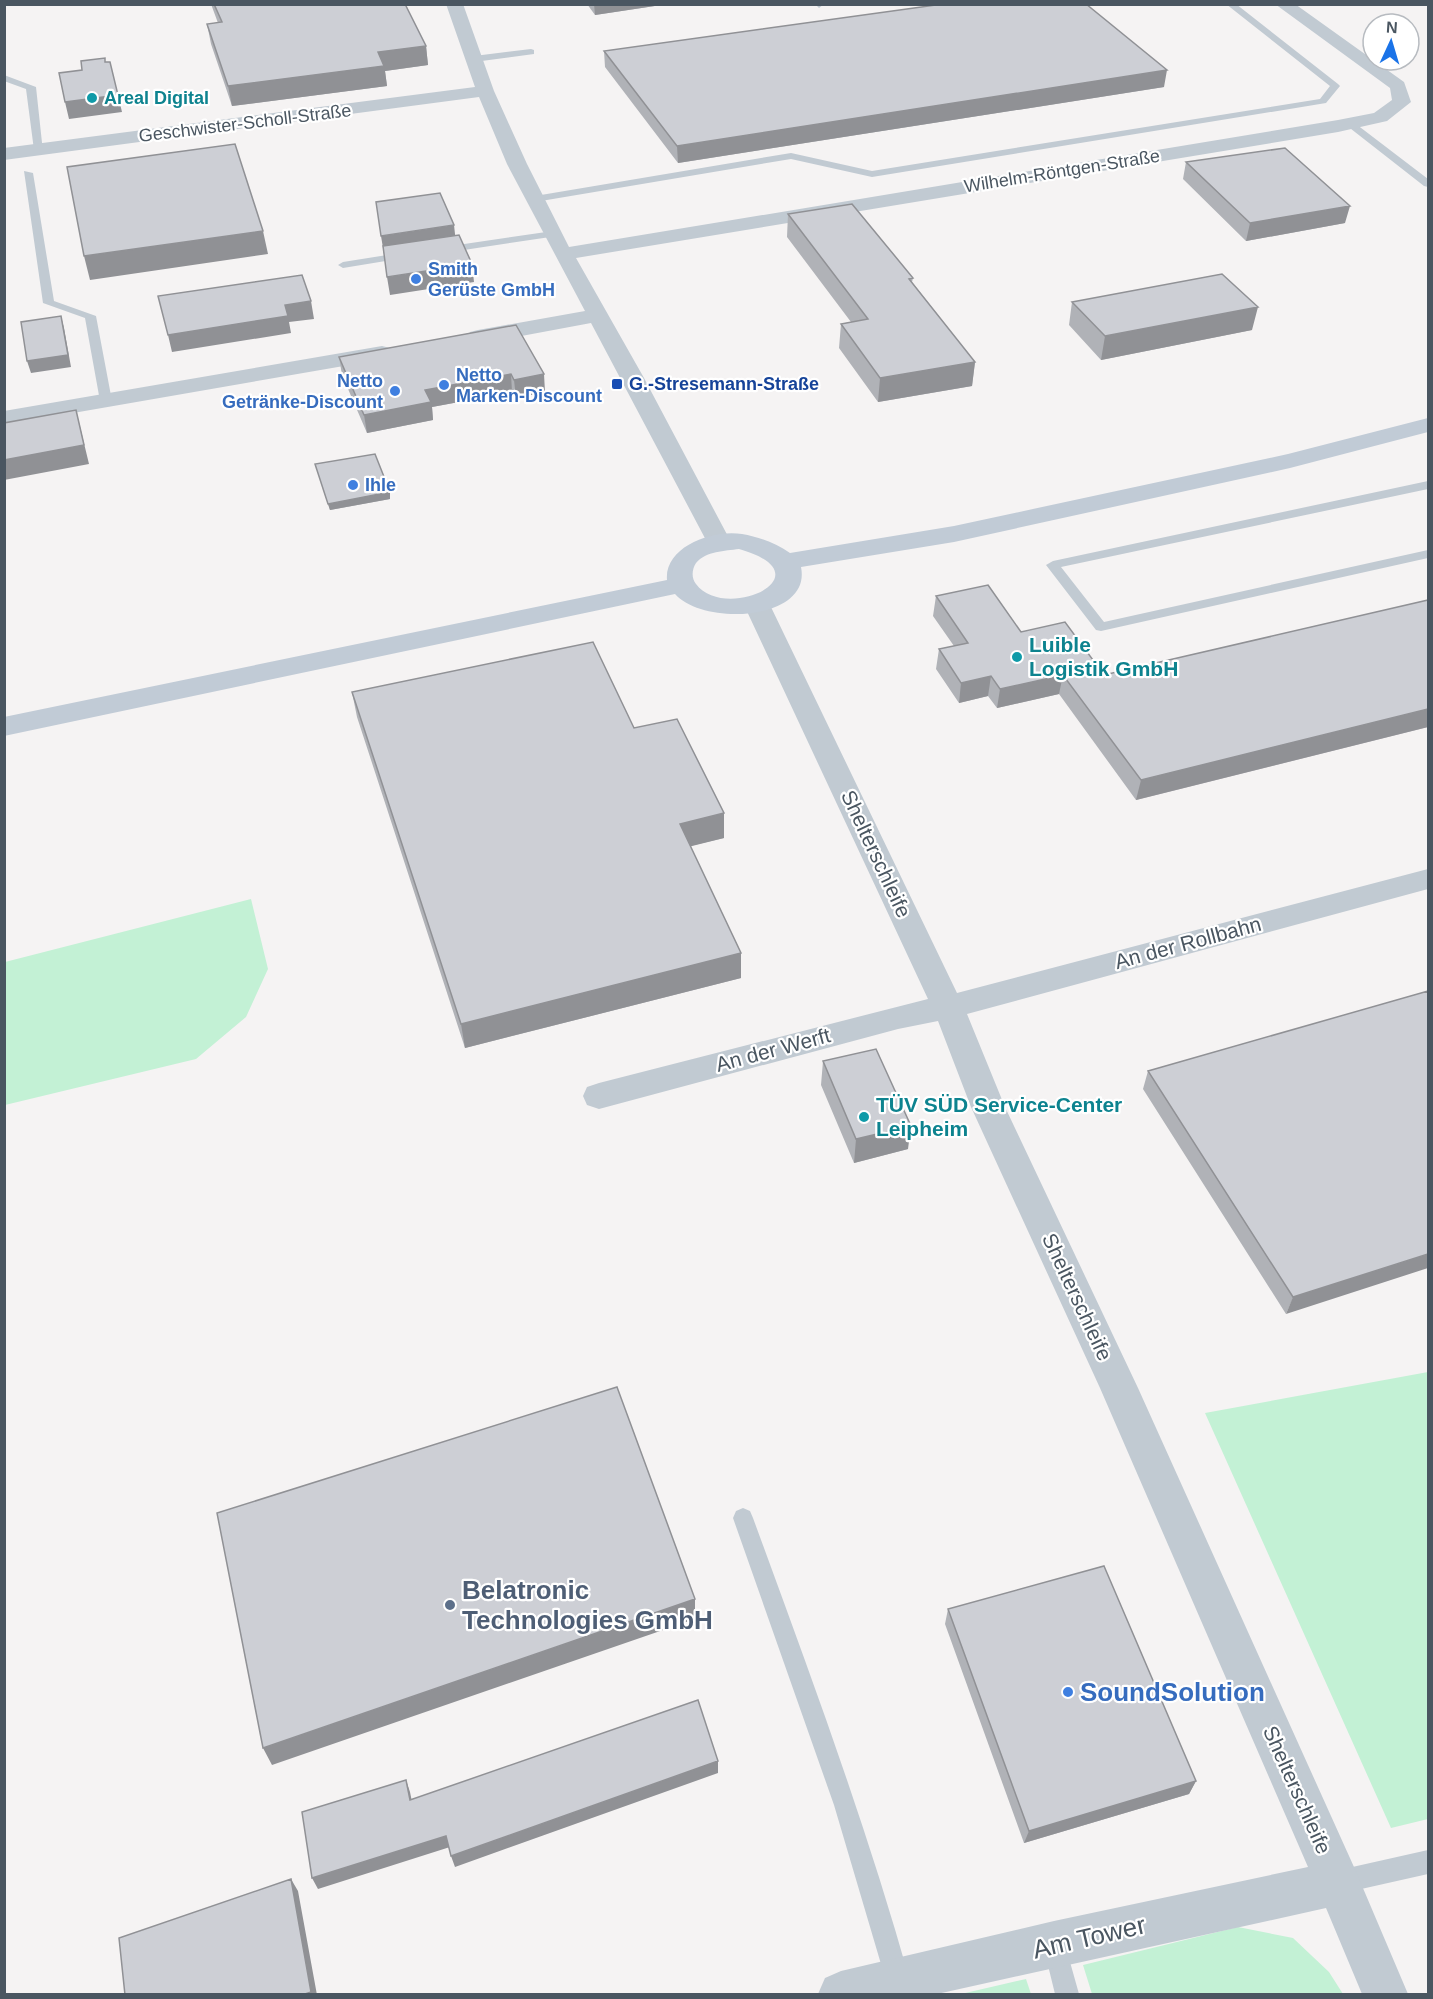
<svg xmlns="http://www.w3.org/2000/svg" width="1433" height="1999" font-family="Arial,sans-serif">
<rect width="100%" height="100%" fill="#f5f3f3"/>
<path fill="#c3f1d5" d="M251 899 268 969 246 1017 196 1059 5 1105V962Z
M1428 1372V1819L1391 1828 1205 1413Z
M1238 1927 1293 1938 1329 1972 1343 1994H1092L1083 1965Z
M1026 1979 1031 1994H961Z"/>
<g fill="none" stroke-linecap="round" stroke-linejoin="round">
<path fill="#c1cad2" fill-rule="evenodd" d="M815 4H824L819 8Z
M1226 4H1236L1338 84 1340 86 1326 103 872 177 791 159 535 202 530 199 535 196 791 153 872 171 1320 99 1330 86Z
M531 49 534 50V54L474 62 469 59 474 56Z
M4 75 36 87 43 152 34 150 26 89 4 81Z
M1346 121H1352L1428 179V187L1424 186 1346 125Z
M24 171 33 173 54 301 96 316 112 401 110 404 106 405 100 401 85 318 43 303Z
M553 231 558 234 557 236 444 253 439 250 444 247Z
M406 252 411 255 410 257 343 268 338 265 343 262Z
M1428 481V489L1061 567 1104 622 1428 550V558L1101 631 1096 630 1046 565 1053 561Z
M743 1508 750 1511 753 1518C809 1671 866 1824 910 1981L907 1990 898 1993 889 1990 886 1981 834 1805 733 1518 736 1511Z
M1428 1850V1874L1339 1894 1331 1890 1327 1882 1331 1874 1339 1870Z
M1055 1933 1063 1937 1079 1994H1055L1043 1945 1047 1937Z"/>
<path fill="#c1cad2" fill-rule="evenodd" d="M446 4H463L494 91 527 164 569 247 1338 120 1374 113 1392 100 1390 88 1275 4H1295L1404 82 1411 102 1387 121 1338 132 576 258 644 378 731 542 728 547 719 549 710 547 707 542 591 323 478 344 470 342 467 337 470 332 478 330 585 311 507 164 479 97 4 160V148L475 87Z
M382 346 390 348 393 353 390 358 4 425V411Z
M757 597 766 599 770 605 957 993 1428 869V889L967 1014 1005 1107 1138 1388 1354 1867 1408 1994H1362L1326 1908 937 1994H818L825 1978 841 1971 1054 1921 1308 1867 1100 1388 971 1107 938 1021 898 1029 599 1109 587 1105 583 1096 587 1087 599 1083 928 999 744 605 748 599Z"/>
<path fill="#c1cbd6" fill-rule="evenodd" d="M1428 418V432L1290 468 954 542 801 567C812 620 705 627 675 594L4 736V717L667 580C664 546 714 529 742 534 759 537 776 543 790 553L954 526 1288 454ZM739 549C830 575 725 623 696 584 691 578 692 569 696 563 706 551 725 551 739 549Z"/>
</g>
<path fill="#b0b2b7" d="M211 4H405L426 46 428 65 385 71 387 86 232 106 211 44 207 24 218 23Z
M587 4H668L595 15Z
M604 51 1164 87 678 163 605 67Z
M1186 162 1345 223 1246 241 1183 179Z
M788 214 913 278 912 282 975 362 972 386 878 402 839 348 841 324 851 322 787 237Z
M1072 302 1252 330 1101 360 1069 325Z
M516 325 545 392 516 398 512 392 432 407 433 420 367 433 342 375 339 357Z
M315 464 390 499 330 510Z
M936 596 1021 632 1104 675 1428 600V727L1136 800 1059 694 997 708 988 696 959 703 936 669 939 649 954 646 933 616Z
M352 692 634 728 724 838 690 846 741 953V978L465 1048 357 717Z
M1428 991 1286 1314 1143 1089 1148 1071Z
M823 1061 908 1149 854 1163 821 1085Z
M948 1609 1196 1781 1189 1794 1024 1843 945 1624Z"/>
<path fill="#909195" d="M594 4H668L595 15Z
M426 46 428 65 385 71 387 86 232 106 228 86 378 52Z
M110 62 122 112 69 119 65 102Z
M1167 70 1164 87 678 163 677 146Z
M1350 206 1345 223 1246 241 1250 223Z
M454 225 456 243 384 254 381 236Z
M263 231 268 254 90 280 84 256Z
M472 264 474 282 390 295 387 277Z
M311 301 314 319 289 322 291 333 172 352 168 335 285 305Z
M1258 307 1252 330 1101 360 1105 336Z
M61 316 64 328 71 367 31 373 27 361Z
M975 362 972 386 878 402 880 378Z
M511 374 512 392 432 407 433 420 367 433 364 415 425 390Z
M544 374 545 392 516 398 514 380Z
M76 410 89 464 4 480V460Z
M390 492V499L330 510 328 504Z
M1063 675 1059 694 997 708 1000 689Z
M991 676 988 696 959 703 961 683Z
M1428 709V727L1136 800 1141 780Z
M724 813V838L680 849V824Z
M741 953V978L465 1048 461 1024Z
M911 1126 908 1149 854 1163 856 1139Z
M1428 1254V1268L1286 1314 1293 1297Z
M695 1599V1619L272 1765 263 1748Z
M718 1761V1773L455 1867 451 1856Z
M406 1780 410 1792 414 1812 410 1800Z
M1196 1781 1189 1794 1024 1843 1029 1831Z
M446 1836 450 1847 318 1889 312 1878Z
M291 1879 298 1891 317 1995H302Z"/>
<path fill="#cdcfd5" stroke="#909195" stroke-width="1.5" d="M214 4H405L426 46 378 52 384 66 228 86 207 24 222 22Z
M943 4H1086L1167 70 677 146 604 51Z
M105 58V62H110L118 95 65 102 59 73 82 70 81 61Z
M235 144 263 231 84 256 67 167Z
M1285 148 1350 206 1250 223 1186 162Z
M440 193 454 225 381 236 376 202Z
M852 204 913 278 909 279 975 362 880 378 841 324 868 319 788 214Z
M459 235 472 264 387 277 383 246Z
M1222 274 1258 307 1105 336 1072 302Z
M302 275 311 301 285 305 288 316 168 335 158 296Z
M61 316 68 355 27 361 21 322Z
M516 325 544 374 514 380 511 374 425 390 431 402 364 415 339 357Z
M76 410 84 445 4 460V423Z
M375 454 390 492 328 504 315 464Z
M988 585 1021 632 1065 622 1104 675 1428 600V709L1141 780 1063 675 1000 689 991 676 961 683 939 649 968 643 936 596Z
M593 642 634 728 677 719 724 813 680 824 741 953 461 1024 352 692Z
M1428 991V1254L1293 1297 1148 1071Z
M876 1049 911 1126 856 1139 823 1061Z
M617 1387 695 1599 263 1748 217 1513Z
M1104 1566 1196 1781 1029 1831 948 1609Z
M698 1700 718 1761 451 1856 446 1836 312 1878 302 1812 406 1780 410 1800Z
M291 1879 311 1992 302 1995H125L119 1938Z"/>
<g fill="#0f9aa8" stroke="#fff" stroke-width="2">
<circle cx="92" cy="98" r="6"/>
<circle cx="1017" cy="657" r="6"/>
<circle cx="864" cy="1117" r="6"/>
</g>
<g fill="#3f7fe0" stroke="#fff" stroke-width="2">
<circle cx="416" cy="279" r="6"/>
<circle cx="444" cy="385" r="6"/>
<circle cx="395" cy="391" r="6"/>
<circle cx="353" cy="485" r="6"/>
<circle cx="1068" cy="1692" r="6"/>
</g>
<rect fill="#1a4fb4" stroke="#fff" stroke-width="2" x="611" y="378" width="12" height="12" rx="3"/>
<circle fill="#5c6f8a" stroke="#fff" stroke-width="2" cx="450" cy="1605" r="6"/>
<g text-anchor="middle" stroke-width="4.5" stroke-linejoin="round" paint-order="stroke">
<g font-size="18" font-weight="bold" fill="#0d838f" stroke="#fff" text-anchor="start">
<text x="104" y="104">Areal Digital</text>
</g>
<g font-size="18" fill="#4a5661" stroke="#fff">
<text transform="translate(245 123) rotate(-7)" y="6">Geschwister-Scholl-Straße</text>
<text transform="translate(1062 171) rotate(-9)" y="6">Wilhelm-Röntgen-Straße</text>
</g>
<g font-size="18" font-weight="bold" fill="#366cbe" stroke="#fff" text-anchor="start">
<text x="428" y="275">Smith<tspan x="428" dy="21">Gerüste GmbH</tspan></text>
<text x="456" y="381">Netto<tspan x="456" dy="21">Marken-Discount</tspan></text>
<text x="383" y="387" text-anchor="end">Netto<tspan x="383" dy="21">Getränke-Discount</tspan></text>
<text x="365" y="491">Ihle</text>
</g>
<g font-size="18" font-weight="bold" fill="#164399" stroke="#fff" text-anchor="start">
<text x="629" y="390">G.-Stresemann-Straße</text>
</g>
<g font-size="21" font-weight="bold" fill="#0d838f" stroke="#fff" text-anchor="start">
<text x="1029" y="652">Luible<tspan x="1029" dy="24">Logistik GmbH</tspan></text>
<text x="876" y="1112">TÜV SÜD Service-Center<tspan x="876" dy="24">Leipheim</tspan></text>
</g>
<g font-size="21" fill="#4a5661" stroke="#fff">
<text transform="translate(876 854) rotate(65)" y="7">Shelterschleife</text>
<text transform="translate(1188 943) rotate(-15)" y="7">An der Rollbahn</text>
<text transform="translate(773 1050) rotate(-15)" y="7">An der Werft</text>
<text transform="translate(1077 1297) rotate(65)" y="7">Shelterschleife</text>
<text transform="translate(1297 1790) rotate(66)" y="7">Shelterschleife</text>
</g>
<g font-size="26" font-weight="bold" fill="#4e5e75" stroke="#fff" text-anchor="start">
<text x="462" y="1599">Belatronic<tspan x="462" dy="30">Technologies GmbH</tspan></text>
</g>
<g font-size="26" font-weight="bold" fill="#366cbe" stroke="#fff" text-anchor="start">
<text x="1080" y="1701">SoundSolution</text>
</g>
<g font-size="26" fill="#4a5661" stroke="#fff">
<text transform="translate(1089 1937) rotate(-13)" y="9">Am Tower</text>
</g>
</g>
<rect width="1433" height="1999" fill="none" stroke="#4a5661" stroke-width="12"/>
<g transform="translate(1391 42) rotate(4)"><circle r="28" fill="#ffffff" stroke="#b7bbc0" stroke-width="1.5"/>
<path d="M0-4.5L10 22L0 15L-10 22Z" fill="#1a73e8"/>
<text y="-9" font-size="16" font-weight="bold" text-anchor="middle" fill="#4a5661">N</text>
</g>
</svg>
